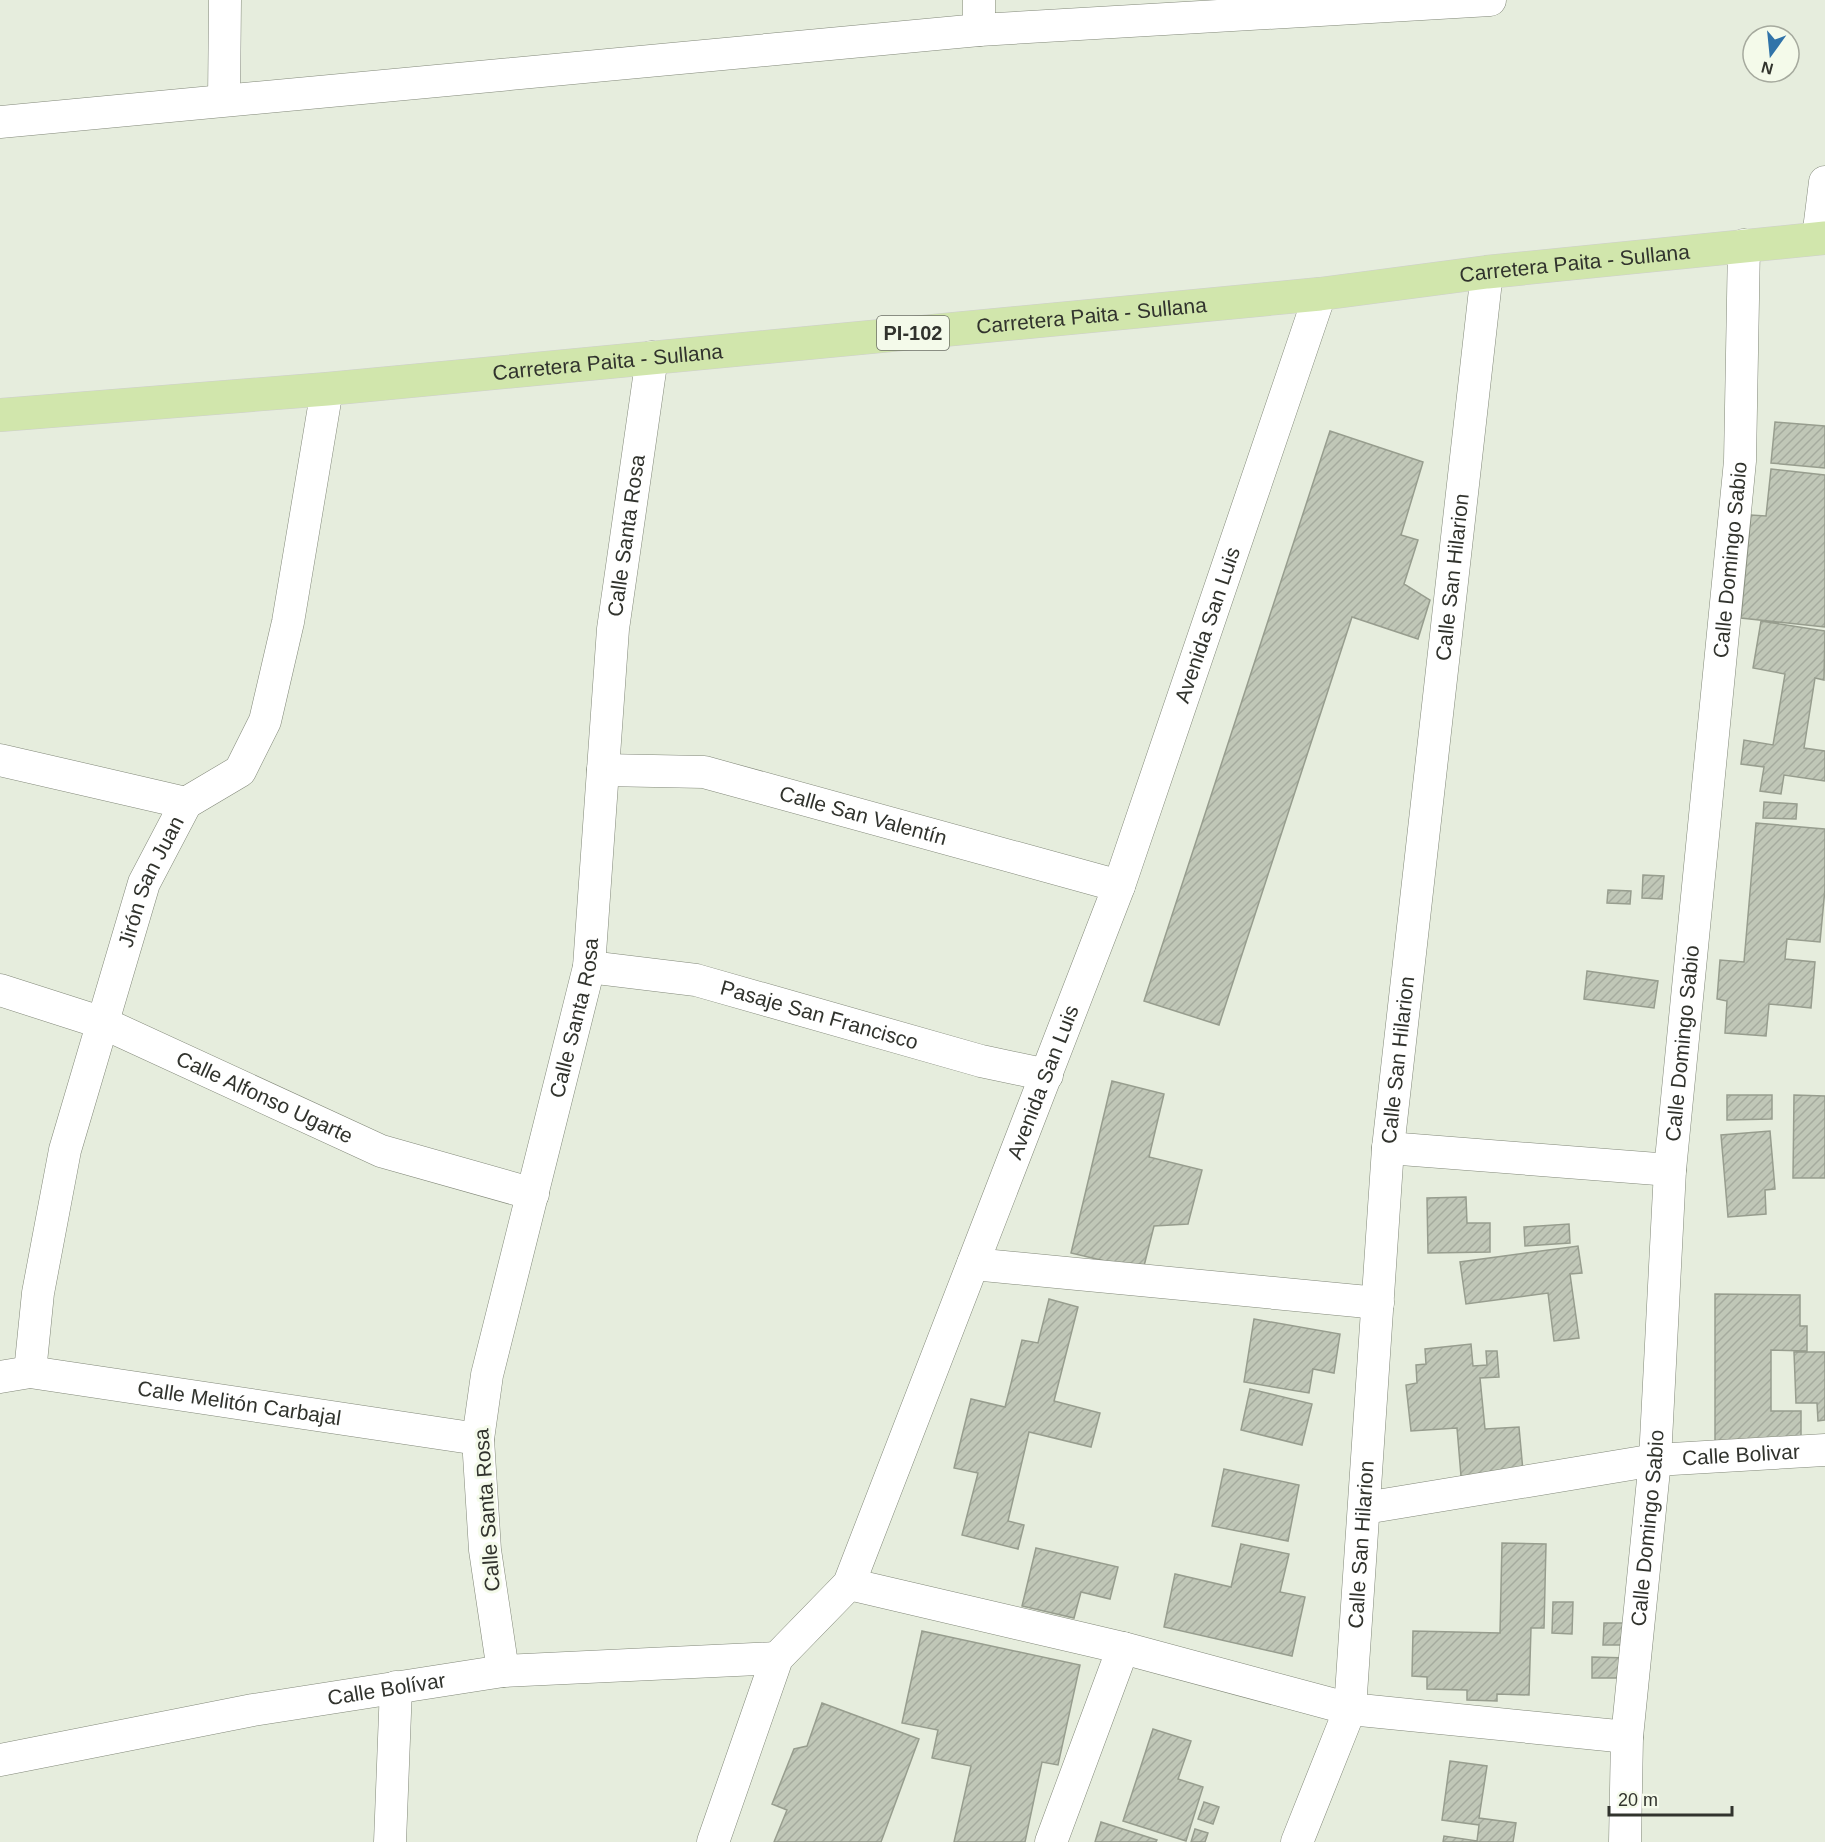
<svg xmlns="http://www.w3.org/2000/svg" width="1825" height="1842" font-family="Arial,sans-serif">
<defs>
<pattern id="building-hatch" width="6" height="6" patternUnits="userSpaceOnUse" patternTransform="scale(1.5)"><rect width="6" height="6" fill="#c0c7b7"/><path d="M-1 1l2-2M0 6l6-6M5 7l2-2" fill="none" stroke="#a5ab9e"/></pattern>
</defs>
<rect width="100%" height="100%" fill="#e6eddd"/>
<path fill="url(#building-hatch)" stroke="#979d8e" stroke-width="1.5" d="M1775 422 1825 426V468L1771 463Z
M1330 431 1423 462 1401 535 1418 540 1404 584 1430 600 1418 639 1352 617 1219 1025 1144 1001Z
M1771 469 1825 475V627L1741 618 1751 515 1766 516Z
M1761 621 1825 631 1824 680 1815 678 1804 748 1825 751V781L1784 775 1781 794 1760 791 1764 767 1741 764 1744 740 1773 745 1785 674 1753 668Z
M1764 802 1797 804 1796 819 1763 818Z
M1756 823 1825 829V889L1820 942 1787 939 1785 959 1815 962 1811 1008 1769 1004 1766 1036 1725 1033 1727 1001 1717 999 1720 960 1744 962Z
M1643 875 1664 876 1662 899 1642 898Z
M1608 890 1631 891 1630 904 1607 903Z
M1587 971 1658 981 1654 1008 1584 999Z
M1112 1081 1164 1094 1149 1157 1202 1170 1188 1224 1154 1226 1143 1270 1071 1253Z
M1727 1095H1772V1119L1727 1120Z
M1794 1095 1825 1096V1178H1793Z
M1770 1131 1775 1189 1765 1190 1766 1214 1728 1217 1721 1135Z
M1466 1197 1467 1223H1490V1252L1428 1253 1427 1198Z
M1569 1224 1570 1243 1525 1246 1524 1227Z
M1578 1246 1582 1273 1570 1274 1579 1338 1554 1341 1548 1293 1466 1304 1460 1262Z
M1715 1294 1800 1295V1326H1807V1351L1771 1350V1411H1801V1438L1715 1446Z
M1049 1299 1078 1307 1054 1401 1100 1413 1091 1447 1029 1432 1008 1521 1024 1525 1018 1549 962 1535 978 1473 954 1468 971 1399 1005 1407 1022 1340 1038 1343Z
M1254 1319 1340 1334 1334 1373 1313 1369 1309 1393 1244 1382Z
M1471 1344 1473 1366 1487 1365 1486 1351H1497L1499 1377 1480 1378 1485 1429 1519 1427 1523 1471 1461 1476 1457 1428 1411 1431 1406 1385 1417 1383 1416 1365 1426 1364 1425 1349Z
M1794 1352H1825V1420L1818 1421 1817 1403H1796Z
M1250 1389 1312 1404 1302 1445 1241 1430Z
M1224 1469 1299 1485 1288 1541 1212 1526Z
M1502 1543 1546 1544 1544 1628H1531L1529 1695 1497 1694V1701L1467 1700V1690L1427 1689V1677L1412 1676 1413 1631 1500 1633Z
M1241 1544 1289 1554 1280 1592 1305 1597 1292 1656 1164 1627 1175 1574 1231 1587Z
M1036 1548 1118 1567 1110 1599 1081 1592 1074 1618 1022 1606Z
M1553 1602H1573L1572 1634 1552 1633Z
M1604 1623H1634V1645H1603Z
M922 1631 1080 1665 1058 1765 1042 1762 1025 1842H954L971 1766 932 1758 938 1730 902 1723Z
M1592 1657 1628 1658 1626 1678H1592Z
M822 1703 919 1739 881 1842H774L787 1810 772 1804 794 1749 807 1746Z
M1153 1729 1191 1741 1178 1779 1203 1787 1186 1841 1123 1821Z
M1450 1761 1487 1766 1479 1818 1516 1823 1513 1842H1443L1444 1836 1477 1841 1479 1825 1442 1820Z
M1204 1802 1219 1807 1213 1824 1198 1819Z
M1101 1822 1157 1840 1156 1842H1095Z
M1195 1829 1208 1833 1205 1842H1191Z"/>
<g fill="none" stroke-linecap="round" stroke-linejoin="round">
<g stroke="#828879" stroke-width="33">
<g id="street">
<path d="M979 30V0"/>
<path d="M224 100 225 0"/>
<path d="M0 122 979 30 1490 0"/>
<path d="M1818 238 1825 182"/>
<path d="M0 760 186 803"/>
<path id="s1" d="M603 770 704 772 1119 886"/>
<path id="s2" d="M589 967 696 980 981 1061 1047 1075"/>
<path id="s3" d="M0 990 103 1023 381 1151 533 1194"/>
<path d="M1388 1148 1670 1170"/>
<path d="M973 1264 1378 1303"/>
<path id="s4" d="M30 1372 38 1293 65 1150 144 883 186 803 240 771 265 721 288 622 327 389"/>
<path id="s5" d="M0 1377 30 1372 478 1439"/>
<path id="s6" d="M1365 1508 1655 1460 1825 1450"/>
<path d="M849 1584 1123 1648 1350 1709 1627 1737"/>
<path id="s7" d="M503 1671 485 1550 478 1439 487 1375 589 967 613 629 652 357"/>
<path id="s8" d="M0 1760 253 1710 503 1671 777 1658"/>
<path d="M390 1842 396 1687"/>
<path id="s9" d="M713 1842 777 1658 849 1584 1119 886 1320 294"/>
<path d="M1051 1842 1123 1648"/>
<path id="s10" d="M1297 1842 1350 1709 1388 1148 1487 272"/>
<path id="s11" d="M1625 1842 1627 1737 1655 1460 1670 1170 1740 461 1744 245"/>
</g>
</g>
<g stroke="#cececd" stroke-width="34">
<g id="primary">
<path id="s12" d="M0 415 327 389 1320 294 1487 272 1825 238"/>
</g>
</g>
<use href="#street" stroke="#fff" stroke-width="32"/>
<use href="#primary" stroke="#d1e6ac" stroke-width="33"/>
</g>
<g text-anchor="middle" stroke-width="6" stroke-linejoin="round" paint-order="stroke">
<rect fill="#f4faea" stroke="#6c6f66" stroke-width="1.5" x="877" y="316" width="72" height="34" rx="4.5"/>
<g font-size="20" font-weight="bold" fill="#31332d">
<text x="913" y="340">PI-102</text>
</g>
<g font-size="21" fill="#31332d" stroke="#f4faea">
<text dy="7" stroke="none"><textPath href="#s12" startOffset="1582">Carretera Paita - Sullana</textPath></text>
<text dy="7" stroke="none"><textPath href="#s12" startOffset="1096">Carretera Paita - Sullana</textPath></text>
<text dy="7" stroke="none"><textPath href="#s12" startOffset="610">Carretera Paita - Sullana</textPath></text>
<text dy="7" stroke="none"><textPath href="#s7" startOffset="1152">Calle Santa Rosa</textPath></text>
<text dy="7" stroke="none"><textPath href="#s11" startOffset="1287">Calle Domingo Sabio</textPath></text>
<text dy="7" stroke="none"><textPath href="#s10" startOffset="1280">Calle San Hilarion</textPath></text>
<text dy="7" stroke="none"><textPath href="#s9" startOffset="1322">Avenida San Luis</textPath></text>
<text dy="7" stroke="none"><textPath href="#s1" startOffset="266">Calle San Valentín</textPath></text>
<text dy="7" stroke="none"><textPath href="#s4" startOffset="507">Jirón San Juan</textPath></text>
<text dy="7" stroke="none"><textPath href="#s2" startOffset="236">Pasaje San Francisco</textPath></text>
<text dy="7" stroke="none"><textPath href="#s7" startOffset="666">Calle Santa Rosa</textPath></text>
<text dy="7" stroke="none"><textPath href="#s11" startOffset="801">Calle Domingo Sabio</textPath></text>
<text dy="7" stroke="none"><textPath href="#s10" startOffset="794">Calle San Hilarion</textPath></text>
<text dy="7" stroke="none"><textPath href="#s9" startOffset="836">Avenida San Luis</textPath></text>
<text dy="7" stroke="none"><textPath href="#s3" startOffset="286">Calle Alfonso Ugarte</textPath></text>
<text dy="7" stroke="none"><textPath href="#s5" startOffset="242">Calle Melitón Carbajal</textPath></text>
<text dy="7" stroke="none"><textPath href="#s6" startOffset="380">Calle Bolivar</textPath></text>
<text transform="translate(487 1510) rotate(-94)" y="7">Calle Santa Rosa</text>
<text dy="7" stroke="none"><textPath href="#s11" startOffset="315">Calle Domingo Sabio</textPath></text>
<text dy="7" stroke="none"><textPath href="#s10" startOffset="308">Calle San Hilarion</textPath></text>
<text dy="7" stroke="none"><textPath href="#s8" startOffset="393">Calle Bolívar</textPath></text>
</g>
</g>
<g transform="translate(1771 54) rotate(195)"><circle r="28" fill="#f4faea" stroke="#a6aa9e" stroke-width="1.5"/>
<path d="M0-4.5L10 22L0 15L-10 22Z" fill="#3073a9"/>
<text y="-9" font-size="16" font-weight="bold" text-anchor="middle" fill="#31332d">N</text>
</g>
<path d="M1609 1806v9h123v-9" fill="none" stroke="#31332d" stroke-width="3"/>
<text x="1618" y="1806" font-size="18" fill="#31332d" stroke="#f4faea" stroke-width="4.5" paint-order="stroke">20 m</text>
</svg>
